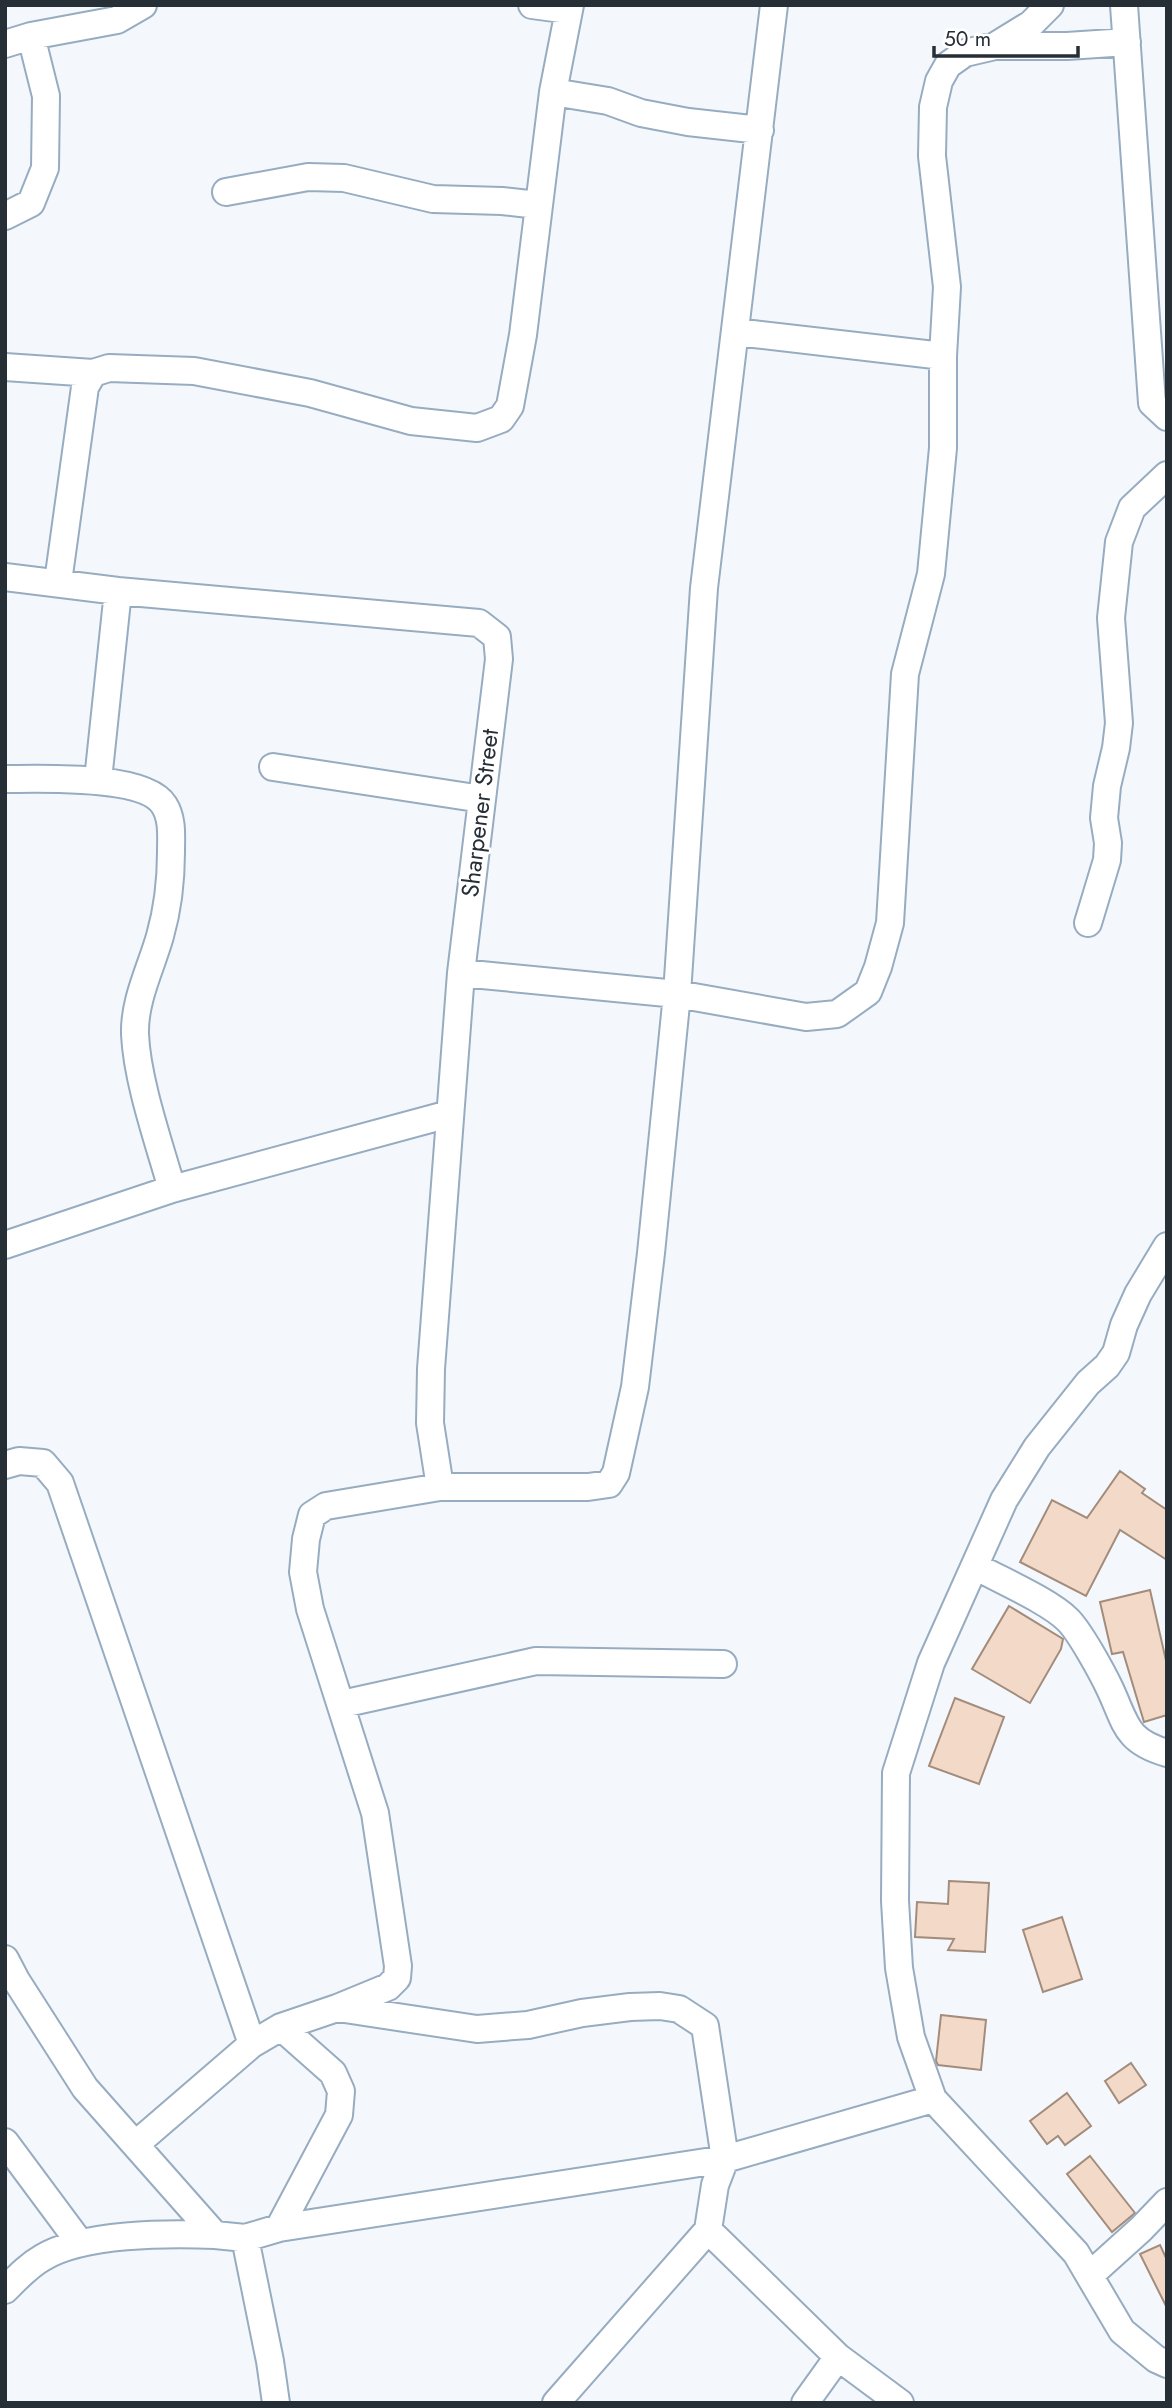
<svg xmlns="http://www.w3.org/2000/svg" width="1172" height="2408" font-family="Jost,sans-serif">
<rect width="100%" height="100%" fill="#f4f8fc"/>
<path fill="#f3dac8" stroke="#a38c7b" stroke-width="2" d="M1120 1471 1145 1489 1142 1493 1167 1510V1560L1120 1530 1086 1596 1020 1562 1052 1500 1087 1518Z
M1150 1590 1167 1665V1715L1144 1722 1123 1652 1112 1654 1100 1602Z
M1009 1606 1063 1639 1061 1649 1030 1703 972 1669Z
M955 1698 1004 1717 979 1784 929 1766Z
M949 1881 989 1883 985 1952 948 1950 954 1939 915 1937 917 1902 948 1904Z
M1062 1917 1082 1979 1043 1992 1023 1930Z
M941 2015 986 2020 981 2070 938 2065 936 2061Z
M1131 2063 1146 2085 1119 2103 1105 2081Z
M1067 2093 1091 2126 1065 2145 1058 2136 1047 2144 1030 2121Z
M1090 2156 1135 2213 1112 2232 1067 2174Z
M1160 2245 1167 2260V2308L1140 2254Z"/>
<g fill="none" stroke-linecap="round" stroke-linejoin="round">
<g stroke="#97acc0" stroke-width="30">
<path id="minor" d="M532 5 569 10
M1124 5 1152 403 1167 417
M5 44 31 36 117 20 143 5
M996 46H1067L1127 42
M553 92 608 101 641 113 688 122 760 130
M226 192 308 177 344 178 433 199 502 201 538 205
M5 216 31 203 45 168 46 96 31 36
M736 332 943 356
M5 367 93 373
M5 577 118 591 479 623 497 637 499 659 461 973 431 1369 430 1423 440 1487
M58 582 85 387 93 373 109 368 194 371 310 393 411 421 477 428 501 419 510 406 523 335 553 92 570 5
M273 767 482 799
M5 779C39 779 145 774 164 805 173 819 171 837 171 852 171 881 168 908 160 936 151 968 134 1000 135 1034 137 1081 159 1143 172 1189
M98 780 118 591
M1088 923 1107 860 1108 843 1104 818 1107 786 1116 748 1119 723 1111 618 1119 542 1132 508 1167 475
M461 973 677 994 806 1017 837 1014 868 992 878 967 890 923 905 674 931 574 943 448V356L947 287 932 156 933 107 939 81 948 65 965 53 995 46 1031 24 1050 5
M5 1245 172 1189 449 1114
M1167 1246 1138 1294 1124 1325 1116 1353 1107 1366 1088 1383 1037 1447 1004 1500 931 1663 896 1773 895 1901 899 1968 911 2037 933 2099 1076 2253 1122 2331 1156 2359 1167 2364
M5 1465 19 1461 43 1463 60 1483 252 2044
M975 1566C1000 1580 1049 1601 1068 1620 1080 1632 1102 1672 1110 1689 1126 1723 1125 1741 1167 1753
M342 1704 536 1661 723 1664
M5 1959 16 1980 85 2088 215 2235 245 2238 279 2228 725 2159 933 2099
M338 2008 477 2029 528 2025 582 2013 630 2007 660 2006 679 2009 705 2026 725 2159 715 2185 708 2230 556 2403
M5 2142 80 2243
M136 2144 252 2044 281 2027 337 2008 388 1987 397 1978 398 1966 375 1813 310 1609 303 1572 306 1539 312 1515 326 1506 440 1487H588L609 1484 616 1473 635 1387 651 1253 677 994 704 588 774 5
M279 2228 339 2115 341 2091 333 2073 281 2027
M708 2230 838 2357 900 2403
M245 2238 270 2361 276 2403
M1090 2275 1141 2229 1167 2202
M5 2290C17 2278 28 2266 42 2258 82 2233 169 2233 215 2235
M805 2403 838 2357"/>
</g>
<use href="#minor" stroke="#fff" stroke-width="26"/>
</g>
<g text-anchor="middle" stroke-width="5" stroke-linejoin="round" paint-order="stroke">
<g font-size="24" fill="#262e36" stroke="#fff">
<text transform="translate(480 813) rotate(-83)" y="8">Sharpener Street</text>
</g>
</g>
<rect width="1172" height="2408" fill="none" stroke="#262e36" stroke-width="14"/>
<path d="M934 46v10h144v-10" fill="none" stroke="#262e36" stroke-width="3.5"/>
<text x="944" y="46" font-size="21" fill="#262e36" stroke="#ffffff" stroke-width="5" paint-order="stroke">50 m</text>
</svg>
